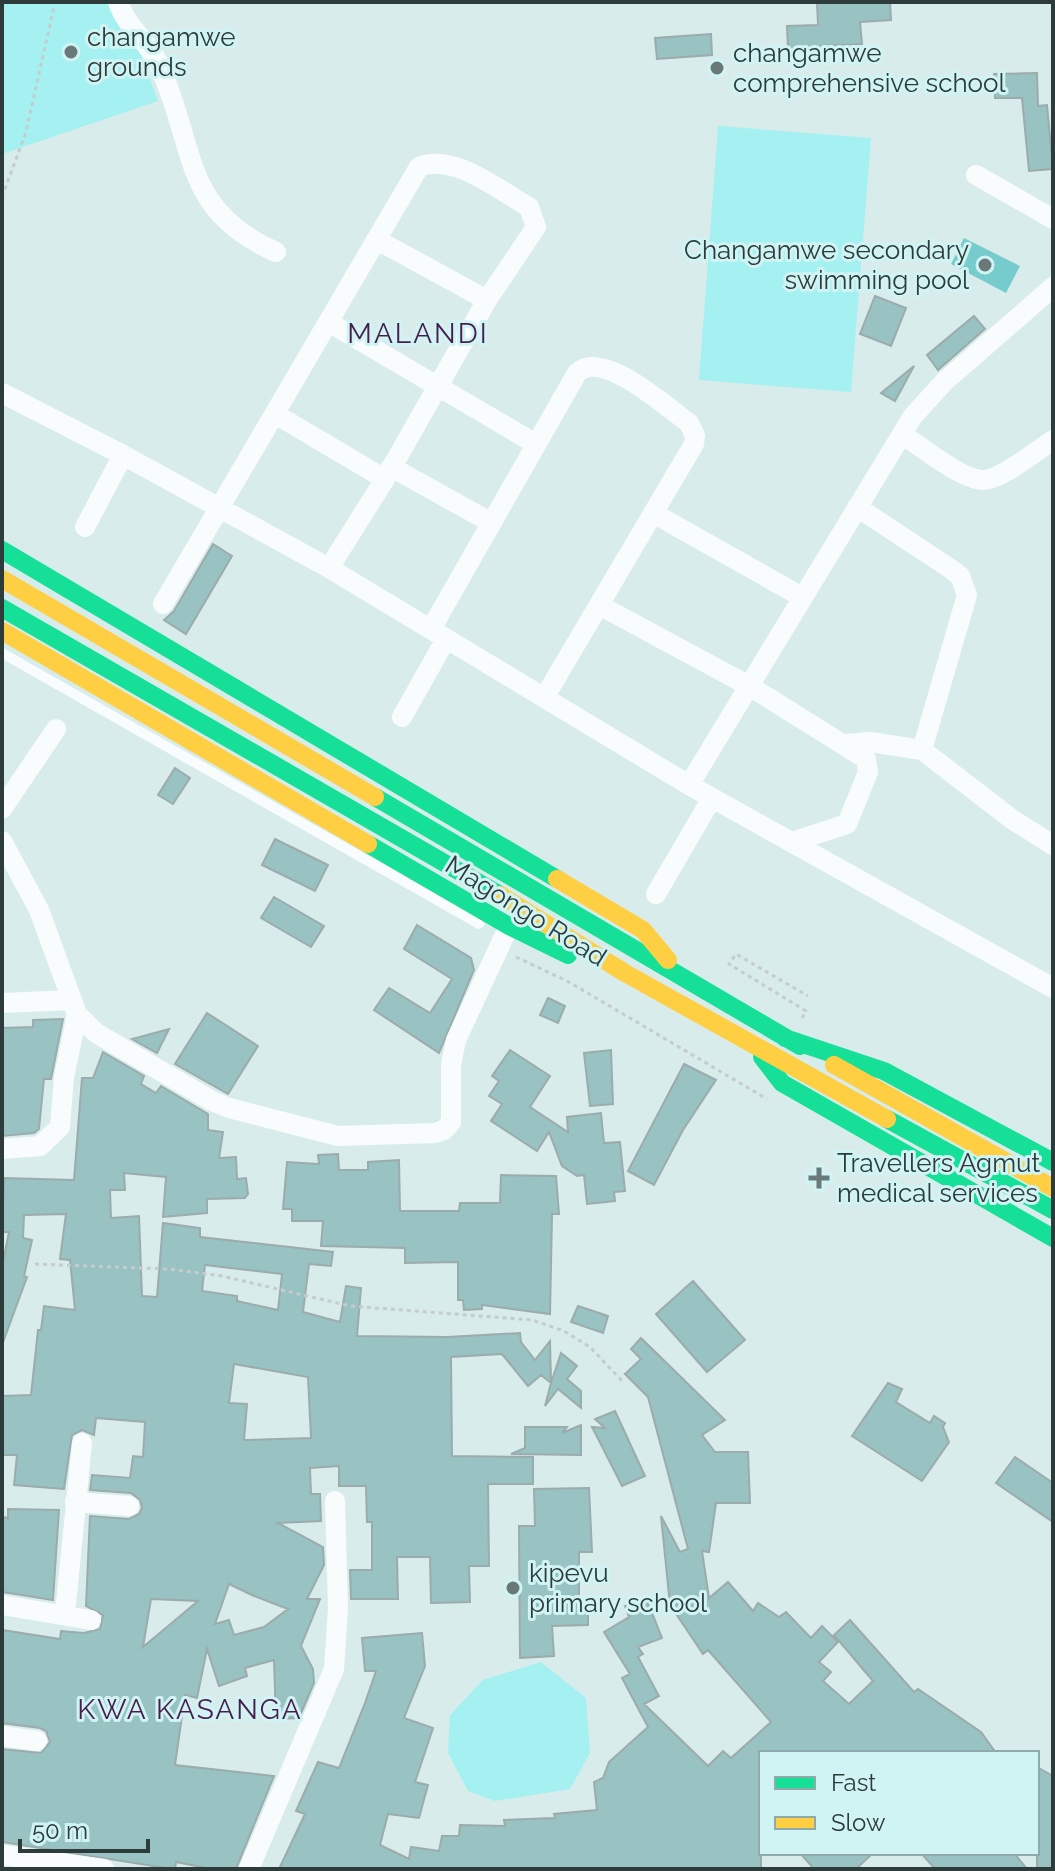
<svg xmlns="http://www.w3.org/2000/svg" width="1055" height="1871" font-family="Raleway,sans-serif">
<rect width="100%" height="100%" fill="#d8ecec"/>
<path fill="#a5f0f0" d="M2 2H122L158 101 2 154Z
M718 126 871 138 851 392 699 380Z
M541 1662 586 1698 590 1753 570 1789 495 1801 468 1791 448 1753 450 1715 483 1680Z"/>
<path fill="#76cccc" d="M964 238 1020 266 1006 293 951 264Z"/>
<path fill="#99c2c3" stroke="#9cabab" stroke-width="2" fill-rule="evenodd" d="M817 2H890L891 20 860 22 862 44 788 48 787 26 818 25Z
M711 34 712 55 657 59 655 38Z
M1037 73 1038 106 1047 105 1053 169 1029 171 1022 98H995L994 74Z
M875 296 906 308 891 346 860 334Z
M974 316 985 329 938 370 927 355Z
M914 366 895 401 881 393Z
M213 544 232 556 186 634 164 620 174 611Z
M175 768 190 778 173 804 158 795Z
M275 839 328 865 315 891 262 865Z
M274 897 324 926 311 947 261 918Z
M417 925 471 958 474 970 439 1053 374 1010 389 988 430 1013 452 979 404 949Z
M548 998 565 1006 558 1023 540 1015Z
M207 1013 258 1046 228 1094 175 1064Z
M63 1019 51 1079H44L39 1129 34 1133 2 1136V1028L33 1027V1020Z
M169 1029 157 1053 132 1039Z
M510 1050 550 1076 530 1107 568 1132 567 1117 601 1113 604 1143 620 1142 625 1191 614 1192 615 1201 587 1204 584 1175 577 1176 562 1166 549 1132 537 1151 491 1121 502 1104 489 1096 499 1081 492 1076Z
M611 1050 613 1104 590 1106 584 1053Z
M103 1052 144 1076 141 1084 156 1093 161 1086 208 1114V1130L223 1132 219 1158 236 1157 237 1179 246 1178 248 1194 245 1198 207 1199V1213L163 1217 166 1177 124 1173 125 1190H110L111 1218 139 1216 142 1296 157 1297 163 1223 200 1228V1237L333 1252 331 1266 309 1264 303 1312 340 1322 346 1286 361 1288 357 1336 447 1337 520 1333 521 1342 535 1360 550 1341 551 1383 561 1353 577 1366 567 1379 581 1391V1408L558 1389 545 1406 551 1383 541 1375 528 1386 502 1354 451 1357 452 1456 533 1457V1484H488L489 1566H469L470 1602 431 1603 430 1557H397L398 1599H351L350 1570H372V1522H367L366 1486H339V1466L310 1468 311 1494H320L321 1521 278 1523 323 1547 324 1565 307 1599H320L301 1646 313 1669 314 1683 299 1718 276 1719 274 1660 245 1668 247 1676 219 1686 207 1649 197 1698 185 1695 175 1765 274 1776 236 1869H211L176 1862 175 1869H172L2 1842V1749L41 1753 50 1742 46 1731 40 1728 2 1723V1630L60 1639 61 1631 84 1633 100 1629 103 1615 86 1606 90 1516 129 1519 139 1514 142 1508 140 1500 131 1493 90 1490 92 1475 130 1478 133 1456 143 1457 145 1422 96 1418 94 1435 82 1430 72 1435 64 1489 14 1485 17 1455H2V1396L31 1395 38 1330H41L44 1306 75 1310 70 1260 60 1259 66 1214 24 1215 23 1238 32 1240 24 1276 27 1277 2 1345V1267L9 1232H2L4 1178 74 1180 82 1078H93ZM205 1265 282 1274 278 1310 237 1301V1296L202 1291ZM234 1364 308 1377 311 1438 244 1440 247 1404 229 1403ZM229 1584 254 1596 288 1609 264 1627 234 1635 229 1620 215 1624ZM151 1599 198 1601 143 1647Z
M684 1064 716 1080 683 1130 654 1185 628 1171Z
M338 1154 339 1170H368V1162L399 1160 400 1211H459L460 1203H500L501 1175 556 1176 559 1214H552L550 1314 482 1305V1309L464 1310 463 1300H458V1262L405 1263V1248L321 1246 323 1221H292V1209H283L287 1162 319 1164 318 1155Z
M693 1281 745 1340 707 1372 656 1314Z
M578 1306 608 1316 603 1333 571 1322Z
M641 1338 725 1420 702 1435 715 1452H748L750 1503H716L709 1552 702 1551 709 1598 728 1582 753 1611 758 1603 779 1617 786 1612 811 1638 822 1626 838 1642 819 1662 831 1672 823 1681 849 1704 873 1681 834 1635 850 1620 914 1692 918 1689 981 1732 996 1753H761V1869H279L305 1814 296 1811 318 1762 339 1768 365 1703 376 1671H365L362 1638 422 1633 425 1666 404 1718 433 1728 415 1782 428 1785 419 1818 388 1814 380 1845 409 1859 411 1847 439 1851 442 1836H459L460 1825 505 1826 504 1820 555 1818 554 1814 597 1810 594 1782 603 1778 609 1762 648 1727 622 1678 630 1674 604 1632 629 1617 625 1606 646 1598 662 1638 638 1647 643 1654 638 1657 659 1696 644 1704 708 1766 723 1751 731 1758 771 1722 708 1650 703 1654 670 1605 661 1516 680 1552 688 1549 648 1397 625 1374 641 1359 631 1349Z
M888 1383 902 1389 896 1402 930 1423 934 1416 945 1423 943 1427 949 1442 922 1481 852 1436Z
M615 1411 645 1476 622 1486 592 1427 605 1428 595 1419Z
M581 1425V1455L511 1454 525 1448V1427H567L562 1433Z
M1015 1457 1053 1483V1522L996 1483Z
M589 1488 592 1552H579V1599H588V1625L552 1626 554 1656 520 1658 519 1526H535L534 1489Z
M8 1509 59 1510 53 1600 2 1592V1517L8 1518Z
M1037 1767 1053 1776V1869H1037Z
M800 1853H873L856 1869H814Z
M921 1853H1014L1027 1869H935Z"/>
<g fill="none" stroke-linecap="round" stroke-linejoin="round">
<path stroke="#c6cccc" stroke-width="3" stroke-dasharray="4 4" stroke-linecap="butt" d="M2 197 26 132 55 2
M516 957 569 982 767 1099
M802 1018 806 1011 729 964 736 954 808 996
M35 1264 169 1269 222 1276 350 1306 532 1320 564 1331 590 1347 624 1383"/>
<path stroke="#f9fcfc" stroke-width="10" d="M2 653 479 924"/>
<path stroke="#f9fcfc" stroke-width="20" d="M118 2C126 26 147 41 158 63 197 145 179 209 276 252
M976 175 1053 219
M377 240 487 300
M330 323 536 444
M2 393 123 455 329 568 689 785 1053 988
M275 414 385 479
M902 434C920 446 962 480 983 480 1000 480 1038 450 1053 440
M391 467 492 523
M857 507 951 569 960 576 967 595 922 750
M653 513 802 597
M85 527 123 455
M163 604 419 167C453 152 500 191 529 207L536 227 487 300 385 479 329 568
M599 605 751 687 866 759 868 772 847 824 792 842
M431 629 577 373C602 348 666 407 689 423L695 436 694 444 544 698
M402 717 446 639
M847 744 870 742 922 750 1013 820 1053 845
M689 785 913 416 944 382 1053 287
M2 809 56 729
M2 841 39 910 77 1014 64 1077 60 1127 40 1146 2 1149
M656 894 712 798
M2 1003 71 1000
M77 1014 96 1033 212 1101 229 1108 338 1136 435 1133 444 1130 451 1122V1065L456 1040 509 926
M75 1502 129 1506
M2 1605 91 1620
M65 1614 82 1443
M2 1736 37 1741
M2 1855 104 1869
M249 1869 334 1669 338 1609 335 1501"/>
<path stroke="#16e098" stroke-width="18" d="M2 550 557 879
M2 608 500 895
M375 797 800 1046
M368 844 509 926 568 955
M785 1038 884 1071 1053 1162
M762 1057 782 1083 1053 1238
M887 1119 1053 1210"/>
<path stroke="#ffcf43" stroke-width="18" d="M2 579 375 797
M2 631 368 844
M557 879 643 930 668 960
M500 895 625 973 887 1119
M834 1065 1053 1188"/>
</g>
<g fill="#697979" stroke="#d0f4f4" stroke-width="3">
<circle cx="71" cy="52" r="8"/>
<circle cx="717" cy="68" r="8"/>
<circle cx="985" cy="265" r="8"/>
<path d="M815 1166h8v8h8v8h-8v8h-8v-8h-8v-8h8z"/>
<circle cx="513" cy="1588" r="8"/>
</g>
<g text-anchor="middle" stroke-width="6" stroke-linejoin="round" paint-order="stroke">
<g font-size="26" fill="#2d3b3b" stroke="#d0f4f4" text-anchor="start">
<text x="87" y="46">changamwe<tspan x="87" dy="30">grounds</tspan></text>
<text x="733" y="62">changamwe<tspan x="733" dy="30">comprehensive school</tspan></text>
<text x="969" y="259" text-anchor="end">Changamwe secondary<tspan x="969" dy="30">swimming pool</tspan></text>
<text x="837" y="1172">Travellers Agmut<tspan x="837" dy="30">medical services</tspan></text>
<text x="529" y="1582">kipevu<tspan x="529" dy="30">primary school</tspan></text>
</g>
<g font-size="26" fill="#2d3b3b" stroke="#d0f4f4">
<text transform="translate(526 911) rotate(32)" y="9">Magongo Road</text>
</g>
<g font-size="28" letter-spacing="2" fill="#4a1c4d" stroke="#d0f4f4">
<text x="418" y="343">MALANDI</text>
<text x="190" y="1719">KWA KASANGA</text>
</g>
</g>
<rect width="1055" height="1871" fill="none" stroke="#2d3b3b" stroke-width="8"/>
<rect x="759" y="1751" width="280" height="104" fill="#d0f4f4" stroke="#8faaaa" stroke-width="2"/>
<rect x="775" y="1777" width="40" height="12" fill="#16e098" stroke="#8faaaa" stroke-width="2"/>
<text x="831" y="1791" font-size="24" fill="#2d3b3b">Fast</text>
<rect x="775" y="1817" width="40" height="12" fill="#ffcf43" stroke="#8faaaa" stroke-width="2"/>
<text x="831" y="1831" font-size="24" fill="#2d3b3b">Slow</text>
<path d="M20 1839v12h128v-12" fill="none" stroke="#2d3b3b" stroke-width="4"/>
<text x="32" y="1839" font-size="24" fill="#2d3b3b" stroke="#d0f4f4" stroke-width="6" paint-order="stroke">50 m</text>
</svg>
